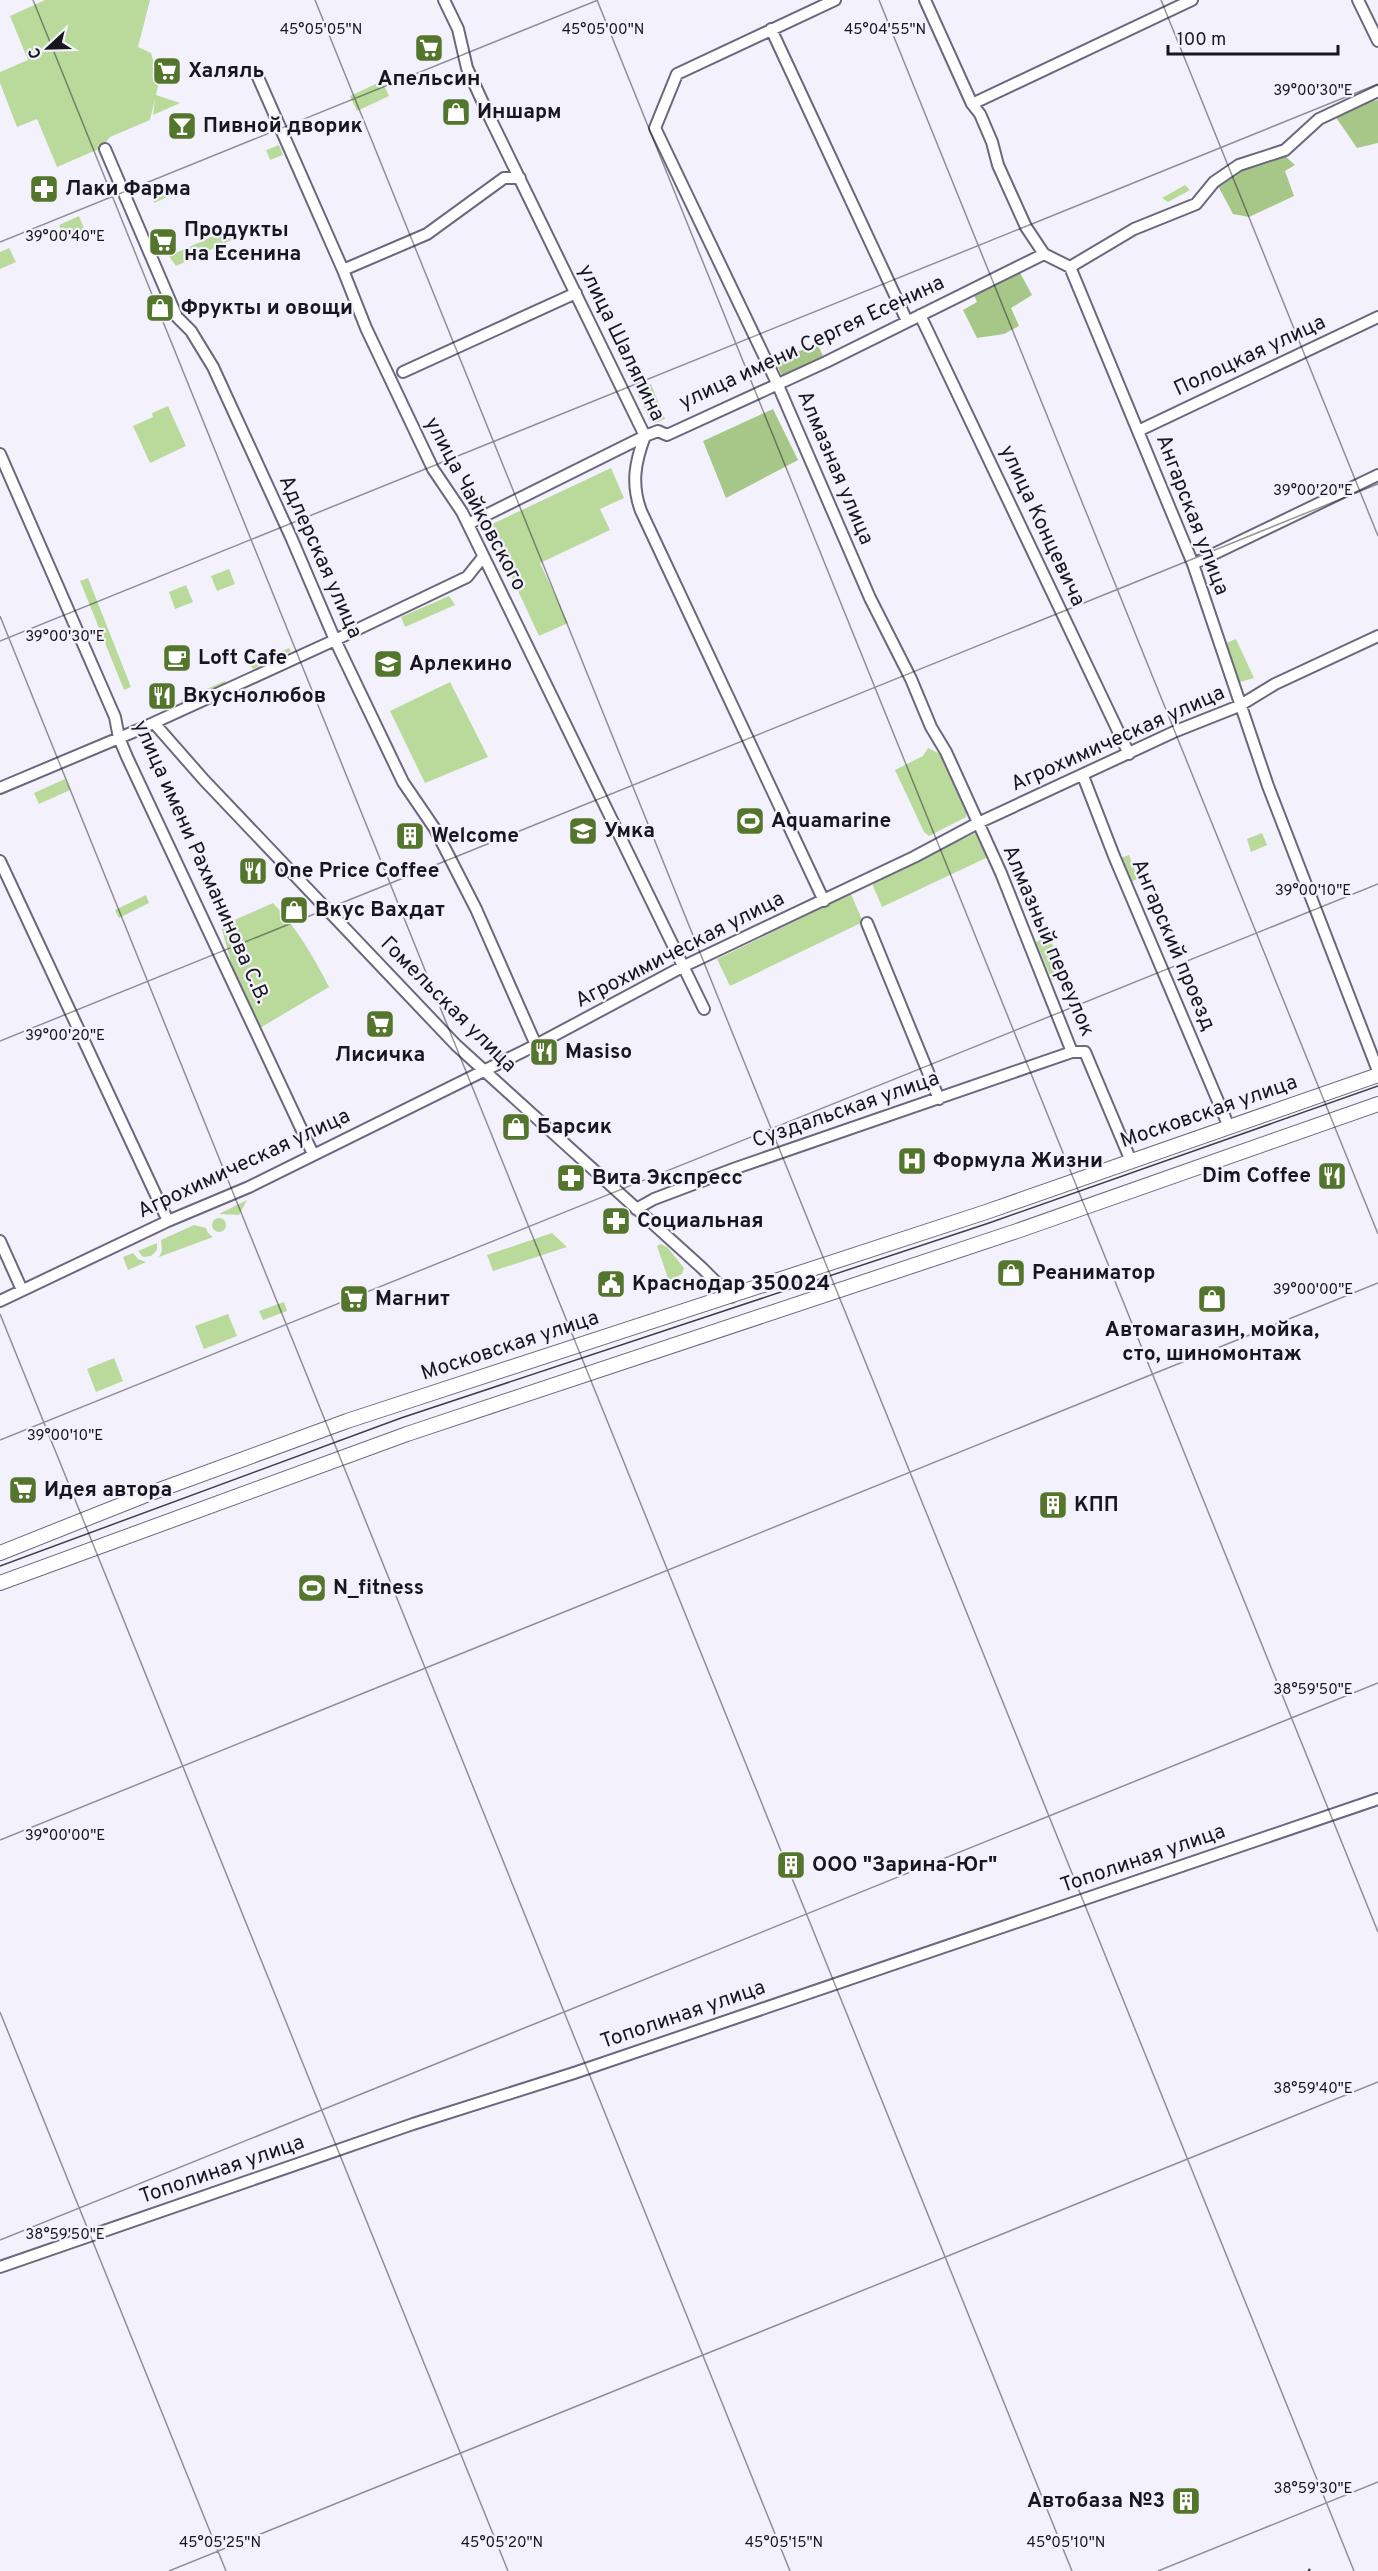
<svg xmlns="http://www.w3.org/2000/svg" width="1378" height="2571" font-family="Overpass,sans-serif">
<rect width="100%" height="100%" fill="#f3f2fc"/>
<path fill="#bada9b" d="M45 0H150L138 47 151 53 159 80 156 95 180 103 153 115 155 99 150 120 110 137 101 148 57 167 37 119 17 127 0 83V72L28 60 10 16Z
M382 81 389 96 357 111 350 96Z
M279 145 283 155 270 160 266 150Z
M160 182 167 197 154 203 148 187Z
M1185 185 1190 190 1168 202 1162 198Z
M79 216 85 231 65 240 59 225Z
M233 227 238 237 176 266 169 256Z
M9 248 16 262 0 269V252Z
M651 384 665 419 655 423 651 421 636 391Z
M168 406 186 446 150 463 133 426 153 417 152 413Z
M611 468 624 498 600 509 610 530 540 563 568 623 539 636 488 526Z
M229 569 235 584 217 591 211 576Z
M88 578 131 687 124 690 80 581Z
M186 585 193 602 175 609 169 592Z
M449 596 455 605 405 627 401 617Z
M1236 639 1254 678 1237 683 1222 645Z
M289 648 291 651 253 669 251 666Z
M225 681 227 684 182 703 181 700Z
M450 682 488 757 425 783 390 711Z
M928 748 948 758 967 804 966 817 929 836 924 832 895 770 923 756Z
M65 779 70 790 39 804 34 793Z
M978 832 988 857 882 907 871 881 872 882Z
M1262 833 1267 845 1251 852 1247 839Z
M1129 855 1138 879 1130 882 1120 858Z
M851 894 863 922 730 986 717 959Z
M146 895 149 903 119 918 115 910Z
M273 903C297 928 313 956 329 987L260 1028 234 973 221 926Z
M1049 936 1065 974 1052 980 1036 942Z
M247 1200 239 1215 219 1214Z
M212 1225a7 7 0 1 1 14 0a7 7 0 1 1-14 0Z
M194 1225 206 1228 208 1233 213 1237 159 1257 162 1251 161 1240Z
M552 1233 567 1247 493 1271 487 1255Z
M157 1243V1250L151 1256 143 1257 138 1251Z
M661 1244 668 1248 684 1268 682 1274 669 1281 657 1246Z
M133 1253 138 1259 146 1262 128 1270 123 1257Z
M284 1302 287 1311 263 1320 259 1311Z
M228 1314 237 1336 204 1349 195 1326Z
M114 1358 123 1381 96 1392 87 1369Z"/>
<path fill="#a7c788" d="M1378 100V143L1357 148 1335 116 1358 105Z
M1284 155 1295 165 1285 171 1294 196 1249 217 1233 214 1217 184 1243 166Z
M1018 269 1032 295 1011 308 1019 326 1004 334 977 338 963 310 977 302 972 291Z
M817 343 823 356 814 363 783 377 775 362Z
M773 409 798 460 726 498 703 441Z"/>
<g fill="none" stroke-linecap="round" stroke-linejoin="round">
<g stroke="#6b687e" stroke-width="14">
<path id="minor" d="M444 0 458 29 467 68 490 118 645 436C635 462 631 484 641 511L824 901
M835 0 677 74 655 128 777 383 870 598 911 679 931 727 946 752 1001 873 1072 1052
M925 0 972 104 980 114 992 142 998 165 1026 227 1044 254 1070 267 1193 564 1268 786 1378 1071
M1358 0 1378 41
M771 29 907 321
M257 75 343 270 366 328 433 469 462 512 704 1009
M972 104 1192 0
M105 149 177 317 191 331 213 367 291 537 335 640 403 782 435 829 476 909 536 1045
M1070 267 1134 229 1196 204 1214 182 1239 165 1285 150 1319 119 1378 91
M343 270 427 234 504 178H520
M920 315 1129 754
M403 372 576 293
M1138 431 1378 317
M0 454 115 717 119 738 127 757 313 1154
M468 524 645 436 658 431 667 435 826 362 1044 254
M1193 564 1378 475
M154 723 204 780 456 1045 702 1268 731 1297
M1083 776 1114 856 1229 1127
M0 788 138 730 335 640 467 577 483 557
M0 861 168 1221
M867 923 939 1099
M636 1209 654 1199 736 1168 1072 1052H1085L1131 1161
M0 1241 22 1290
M0 1301 168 1221 249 1187 536 1045 682 967 914 857 978 823 1176 731 1239 706 1275 684 1378 636
M0 2267 413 2124 574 2073 1378 1799"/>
</g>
<g stroke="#6b687e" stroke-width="16">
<path id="tertiary" d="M0 1553 151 1493 347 1421 986 1212 1378 1075
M0 1583 407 1434 1017 1231 1378 1104"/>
</g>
<use href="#minor" stroke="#fff" stroke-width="10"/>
<use href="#tertiary" stroke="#fff" stroke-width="14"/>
<path stroke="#3f3e46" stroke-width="1.5" d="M0 1566 401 1418 989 1223 1378 1086"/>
<path stroke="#3f3e46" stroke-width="4" stroke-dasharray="8 8" stroke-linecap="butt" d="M1308 2570 1310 2571"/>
</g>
<path fill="none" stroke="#18171f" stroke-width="1.5" stroke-opacity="0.45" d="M33 0 1072 2571M315 0 1354 2571M597 0 1378 1932M879 0 1378 1234M1161 0 1378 536M0 242 598 0M0 616 790 2571M0 641 1378 84M0 1041 1378 484M0 1314 508 2571M0 1440 1378 884M0 1840 1378 1283M0 2012 226 2571M0 2240 1378 1683M169 2571 1378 2082M1158 2571 1378 2482"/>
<defs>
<g id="supermarket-square" transform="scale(1.5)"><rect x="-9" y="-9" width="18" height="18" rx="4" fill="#54752c" stroke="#f3f2fc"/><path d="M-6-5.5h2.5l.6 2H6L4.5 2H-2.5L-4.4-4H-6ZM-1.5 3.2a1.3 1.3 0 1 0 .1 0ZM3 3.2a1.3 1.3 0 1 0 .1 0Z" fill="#fff"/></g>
<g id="shop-square" transform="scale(1.5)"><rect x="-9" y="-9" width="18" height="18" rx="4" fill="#54752c" stroke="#f3f2fc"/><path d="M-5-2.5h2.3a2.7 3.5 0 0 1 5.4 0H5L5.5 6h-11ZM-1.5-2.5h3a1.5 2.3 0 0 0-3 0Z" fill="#fff"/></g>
<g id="bar-square" transform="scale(1.5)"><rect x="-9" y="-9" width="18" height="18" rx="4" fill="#54752c" stroke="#f3f2fc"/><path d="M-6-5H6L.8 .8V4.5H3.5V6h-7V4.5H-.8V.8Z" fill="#fff"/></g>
<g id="pharmacy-square" transform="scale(1.5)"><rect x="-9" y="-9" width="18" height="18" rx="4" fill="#54752c" stroke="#f3f2fc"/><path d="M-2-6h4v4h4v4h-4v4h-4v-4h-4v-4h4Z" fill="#fff"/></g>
<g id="cafe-square" transform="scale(1.5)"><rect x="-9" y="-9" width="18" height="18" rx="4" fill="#54752c" stroke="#f3f2fc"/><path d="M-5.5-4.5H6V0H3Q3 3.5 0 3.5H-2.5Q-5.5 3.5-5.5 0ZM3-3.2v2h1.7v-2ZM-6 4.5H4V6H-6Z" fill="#fff"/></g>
<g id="school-square" transform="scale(1.5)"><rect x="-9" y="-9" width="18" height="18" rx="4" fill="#54752c" stroke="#f3f2fc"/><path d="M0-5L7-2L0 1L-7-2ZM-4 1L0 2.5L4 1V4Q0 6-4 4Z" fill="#fff"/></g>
<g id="restaurant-square" transform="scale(1.5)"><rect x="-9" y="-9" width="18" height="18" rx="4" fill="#54752c" stroke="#f3f2fc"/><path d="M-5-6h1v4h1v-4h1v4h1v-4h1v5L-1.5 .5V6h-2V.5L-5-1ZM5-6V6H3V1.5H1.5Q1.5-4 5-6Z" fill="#fff"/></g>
<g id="stadium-square" transform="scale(1.5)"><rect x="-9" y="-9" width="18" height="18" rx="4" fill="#54752c" stroke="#f3f2fc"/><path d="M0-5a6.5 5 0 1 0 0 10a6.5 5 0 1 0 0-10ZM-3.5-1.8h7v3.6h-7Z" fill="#fff"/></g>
<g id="building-square" transform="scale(1.5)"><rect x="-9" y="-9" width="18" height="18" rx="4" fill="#54752c" stroke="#f3f2fc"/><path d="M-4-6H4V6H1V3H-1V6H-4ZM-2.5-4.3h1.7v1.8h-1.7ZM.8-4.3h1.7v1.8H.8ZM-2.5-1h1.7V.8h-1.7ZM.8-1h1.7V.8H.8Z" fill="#fff"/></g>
<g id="hospital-square" transform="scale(1.5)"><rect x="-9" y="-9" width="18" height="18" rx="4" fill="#54752c" stroke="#f3f2fc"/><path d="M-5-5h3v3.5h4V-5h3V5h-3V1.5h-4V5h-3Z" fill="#fff"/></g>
<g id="civic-square" transform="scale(1.5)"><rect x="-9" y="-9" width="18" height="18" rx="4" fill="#54752c" stroke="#f3f2fc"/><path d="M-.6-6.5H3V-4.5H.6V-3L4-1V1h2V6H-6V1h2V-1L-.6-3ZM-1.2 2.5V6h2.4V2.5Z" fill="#fff"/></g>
</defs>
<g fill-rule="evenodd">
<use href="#supermarket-square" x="429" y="48"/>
<use href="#supermarket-square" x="167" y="71"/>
<use href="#shop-square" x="456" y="112"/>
<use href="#bar-square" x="182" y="126"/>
<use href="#pharmacy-square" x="44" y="189"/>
<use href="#supermarket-square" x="163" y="242"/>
<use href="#shop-square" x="160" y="308"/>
<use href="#cafe-square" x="177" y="658"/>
<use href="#school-square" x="388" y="664"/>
<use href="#restaurant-square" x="162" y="696"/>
<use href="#stadium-square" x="750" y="821"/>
<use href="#school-square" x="583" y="831"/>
<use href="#building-square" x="410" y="836"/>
<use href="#restaurant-square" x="253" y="871"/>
<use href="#shop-square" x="294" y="910"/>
<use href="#supermarket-square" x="380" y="1024"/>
<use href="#restaurant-square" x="544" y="1052"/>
<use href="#shop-square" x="516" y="1127"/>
<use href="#hospital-square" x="912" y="1161"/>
<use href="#restaurant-square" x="1332" y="1176"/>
<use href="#pharmacy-square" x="571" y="1178"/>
<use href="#pharmacy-square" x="616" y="1221"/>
<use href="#shop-square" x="1011" y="1273"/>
<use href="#civic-square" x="611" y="1284"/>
<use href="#supermarket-square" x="354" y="1299"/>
<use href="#shop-square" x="1212" y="1299"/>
<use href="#supermarket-square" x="23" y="1490"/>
<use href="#building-square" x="1053" y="1505"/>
<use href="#stadium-square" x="312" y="1588"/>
<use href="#building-square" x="791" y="1865"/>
<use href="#building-square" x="1186" y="2501"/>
</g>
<g text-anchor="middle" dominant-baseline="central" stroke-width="4.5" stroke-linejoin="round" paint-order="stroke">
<g font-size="21" font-weight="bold" fill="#18171f" stroke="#f3f2fc" text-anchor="start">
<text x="188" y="71">Халяль</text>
<text x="429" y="79" text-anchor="middle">Апельсин</text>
<text x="477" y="112">Иншарм</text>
<text x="203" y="126">Пивной дворик</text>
<text x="65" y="189">Лаки Фарма</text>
<text x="184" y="230">Продукты<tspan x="184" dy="24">на Есенина</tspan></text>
<text x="181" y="308">Фрукты и овощи</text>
<text x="198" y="658">Loft Cafe</text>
<text x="409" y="664">Арлекино</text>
<text x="183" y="696">Вкуснолюбов</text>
<text x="771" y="821">Aquamarine</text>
<text x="604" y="831">Умка</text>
<text x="431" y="836">Welcome</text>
<text x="274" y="871">One Price Coffee</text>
<text x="315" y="910">Вкус Вахдат</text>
<text x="565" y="1052">Masiso</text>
<text x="380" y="1055" text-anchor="middle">Лисичка</text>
<text x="537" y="1127">Барсик</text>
<text x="933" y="1161">Формула Жизни</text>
<text x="1311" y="1176" text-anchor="end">Dim Coffee</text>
<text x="592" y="1178">Вита Экспресс</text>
<text x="637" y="1221">Социальная</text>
<text x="1032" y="1273">Реаниматор</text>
<text x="632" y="1284">Краснодар 350024</text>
<text x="375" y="1299">Магнит</text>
<text x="1212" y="1330" text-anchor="middle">Автомагазин, мойка,<tspan x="1212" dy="24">сто, шиномонтаж</tspan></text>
<text x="44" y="1490">Идея автора</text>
<text x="1074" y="1505">КПП</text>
<text x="333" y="1588">N_fitness</text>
<text x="812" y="1865">ООО "Зарина-Юг"</text>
<text x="1165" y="2501" text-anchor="end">Автобаза №3</text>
</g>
<g font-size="21" fill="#18171f" stroke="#f3f2fc">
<text transform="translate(621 343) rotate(64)">улица Шаляпина</text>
<text transform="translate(812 343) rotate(-25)">улица имени Сергея Есенина</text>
<text transform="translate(1250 356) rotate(-25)">Полоцкая улица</text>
<text transform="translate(835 468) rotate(67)">Алмазная улица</text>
<text transform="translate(475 504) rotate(62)">улица Чайковского</text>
<text transform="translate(1192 515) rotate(69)">Ангарская улица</text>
<text transform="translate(1042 526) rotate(65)">улица Концевича</text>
<text transform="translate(320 557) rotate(66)">Адлерская улица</text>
<text transform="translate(1118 739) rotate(-24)">Агрохимическая улица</text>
<text transform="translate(201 862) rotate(66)">улица имени Рахманинова С.В.</text>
<text transform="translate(1048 941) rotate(67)">Алмазный переулок</text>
<text transform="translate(1173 945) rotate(67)">Ангарский проезд</text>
<text transform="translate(680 950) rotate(-27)">Агрохимическая улица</text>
<text transform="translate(448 1005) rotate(45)">Гомельская улица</text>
<text transform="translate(846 1110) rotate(-19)">Суздальская улица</text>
<text transform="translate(1209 1112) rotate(-19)">Московская улица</text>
<text transform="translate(244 1164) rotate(-25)">Агрохимическая улица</text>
<text transform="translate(510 1346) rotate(-18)">Московская улица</text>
<text transform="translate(1143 1859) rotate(-19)">Тополиная улица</text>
<text transform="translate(683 2015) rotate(-19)">Тополиная улица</text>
<text transform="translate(222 2170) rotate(-19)">Тополиная улица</text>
</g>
</g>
<g font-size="15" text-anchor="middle" fill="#18171f" stroke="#f3f2fc" stroke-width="4.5" stroke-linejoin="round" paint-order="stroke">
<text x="321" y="34">45°05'05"N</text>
<text x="603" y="34">45°05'00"N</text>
<text x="885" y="34">45°04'55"N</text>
<text x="1313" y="95">39°00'30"E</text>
<text x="65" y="241">39°00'40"E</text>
<text x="1313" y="495">39°00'20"E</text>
<text x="65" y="641">39°00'30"E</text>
<text x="1313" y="895">39°00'10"E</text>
<text x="65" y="1040">39°00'20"E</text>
<text x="1313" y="1294">39°00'00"E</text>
<text x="65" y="1440">39°00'10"E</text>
<text x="1313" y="1694">38°59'50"E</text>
<text x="65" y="1840">39°00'00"E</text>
<text x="1313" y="2093">38°59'40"E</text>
<text x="65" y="2239">38°59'50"E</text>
<text x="1313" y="2493">38°59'30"E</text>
<text x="220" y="2547">45°05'25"N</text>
<text x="502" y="2547">45°05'20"N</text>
<text x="784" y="2547">45°05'15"N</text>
<text x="1066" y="2547">45°05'10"N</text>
</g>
<g transform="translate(48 48) rotate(248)" stroke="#f3f2fc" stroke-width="4.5" paint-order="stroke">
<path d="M0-4.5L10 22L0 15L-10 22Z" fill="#18171f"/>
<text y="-9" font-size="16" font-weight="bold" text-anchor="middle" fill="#18171f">С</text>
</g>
<path d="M1168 45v9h170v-9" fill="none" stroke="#18171f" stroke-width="3"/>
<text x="1177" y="45" font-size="18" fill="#18171f" stroke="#f3f2fc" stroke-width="4.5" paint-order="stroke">100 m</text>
</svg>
